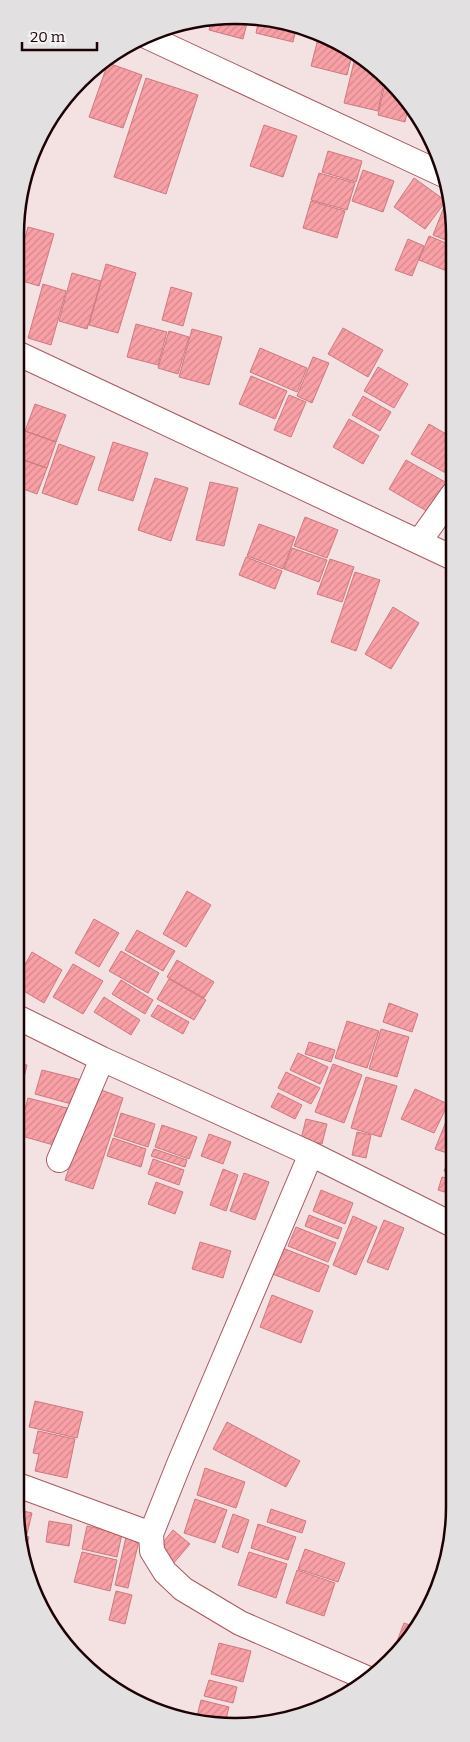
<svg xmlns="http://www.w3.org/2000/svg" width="470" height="1742" font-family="Bitter,serif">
<defs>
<pattern id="building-hatch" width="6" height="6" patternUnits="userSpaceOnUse" patternTransform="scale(1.25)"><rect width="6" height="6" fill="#f8a0a6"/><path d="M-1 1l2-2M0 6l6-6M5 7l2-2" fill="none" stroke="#d4888d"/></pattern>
</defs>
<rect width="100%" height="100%" fill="#f4e1e1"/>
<path fill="url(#building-hatch)" stroke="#cd7980" d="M212 19H248L243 39 209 30Z
M259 19H278L297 26 293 42 256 33Z
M319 35 345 44 353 51 347 75 311 66Z
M354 62 371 66 385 77 378 111 344 103Z
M108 63 142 75 123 128 89 117Z
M146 78 198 95 166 194 114 177Z
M384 88 402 92 409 103 405 122 378 115Z
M264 125 297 136 283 177 250 166Z
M328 151 362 161 356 182 322 172Z
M363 170 394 181 383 212 352 201Z
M319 173 355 183 347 210 311 200Z
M414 178 446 201 425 229 394 207Z
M311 201 345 211 337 238 303 228Z
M444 207 453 211V243L433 235Z
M28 227 54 234 39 286 19 280V259Z
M429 236 453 246V270L452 273 419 260Z
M408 239 424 246 412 276 395 270Z
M106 264 136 273 118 333 89 325Z
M72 273 101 281 87 329 59 321Z
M43 284 66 291 51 345 28 338Z
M171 287 192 293 183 326 162 320Z
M136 324 167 332 158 365 127 357Z
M343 328 383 350 368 377 328 354Z
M192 329 222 337 209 385 179 377Z
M169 331 189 337 178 374 158 368Z
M260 348 307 368 297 392 250 372Z
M313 357 329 363 312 403 297 396Z
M378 367 408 384 394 408 364 391Z
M251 376 287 391 275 419 239 404Z
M289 395 306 402 291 437 274 430Z
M363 396 391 412 380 431 352 415Z
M35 404 66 415 56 442 25 431Z
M453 415V433L445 428Z
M349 419 379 436 363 464 333 447Z
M429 424 453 438V477L411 454Z
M25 431 56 442 47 468 18 458V450Z
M113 442 148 453 133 501 98 490Z
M59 444 95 457 77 505 42 493Z
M18 458 47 468 37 494 18 487Z
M406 460 447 483 430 513 389 489Z
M155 478 188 488 171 541 138 530Z
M210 482 238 488 224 546 196 540Z
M305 517 338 530 327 558 294 546Z
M259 524 295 537 283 569 247 556Z
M292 548 327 560 319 582 284 569Z
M246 557 282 571 275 589 239 575Z
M330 559 354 567 342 602 317 594Z
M355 572 380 580 356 651 331 642Z
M393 607 419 623 391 669 365 654Z
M187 891 211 905 186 947 163 934Z
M94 919 119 933 99 967 75 953Z
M137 930 175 951 163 971 125 950Z
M121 951 159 973 148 993 109 971Z
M32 952 62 970 44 1003 17 987V979Z
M177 960 214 982 204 998 167 977Z
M73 964 103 981 83 1014 53 997Z
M169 979 206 1000 194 1020 157 999Z
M121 980 153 1000 145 1014 112 994Z
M104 997 140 1020 131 1035 94 1012Z
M389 1003 418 1014 412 1032 383 1022Z
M158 1005 189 1022 183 1034 151 1016Z
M347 1021 379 1031 367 1068 335 1058Z
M381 1029 409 1037 397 1077 369 1069Z
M309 1042 335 1050 331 1062 305 1054Z
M298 1053 328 1067 320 1084 290 1070Z
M16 1063 27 1065 17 1107 16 1106Z
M333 1064 362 1075 344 1123 315 1112Z
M42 1070 82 1080 75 1105 35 1094Z
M286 1072 320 1088 311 1104 278 1088Z
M366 1077 397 1086 381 1137 351 1128Z
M96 1088 123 1098 93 1189 65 1180Z
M415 1089 448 1104 434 1133 401 1119Z
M278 1093 302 1105 295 1119 271 1107Z
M28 1098 67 1108 57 1146 18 1135Z
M121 1113 155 1124 148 1147 114 1136Z
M449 1114 452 1115V1143L447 1153 435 1149Z
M306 1119 327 1124 322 1144 301 1139Z
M162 1125 197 1137 189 1159 155 1147Z
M357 1132 371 1135 366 1158 352 1155Z
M209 1134 231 1142 223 1164 201 1156Z
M113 1138 146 1149 141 1167 107 1156Z
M154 1149 187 1160 185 1167 151 1156Z
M452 1150 451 1174 444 1171Z
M153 1159 184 1170 179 1185 148 1174Z
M223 1169 238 1175 226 1211 210 1205Z
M244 1173 269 1182 255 1220 230 1211Z
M442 1177 451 1179V1194L438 1190Z
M156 1182 183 1192 175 1214 148 1204Z
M321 1190 353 1203 345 1224 313 1211Z
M309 1215 342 1228 338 1239 305 1226Z
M353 1216 377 1227 356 1275 333 1265Z
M384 1220 404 1228 388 1270 367 1262Z
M296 1227 336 1243 328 1262 288 1246Z
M200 1242 231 1251 223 1278 192 1269Z
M280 1247 329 1266 319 1292 270 1273Z
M272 1295 313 1311 301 1343 260 1327Z
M35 1401 83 1412 77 1438 29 1427Z
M227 1422 300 1461 286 1487 213 1449Z
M38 1431 75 1439 67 1478 35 1471 39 1454 33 1453Z
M205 1468 245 1482 236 1508 197 1495Z
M195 1499 227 1510 215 1543 184 1533Z
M15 1509 32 1513 27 1534 20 1532Z
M271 1509 306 1521 302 1533 267 1522Z
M233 1514 249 1520 238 1553 222 1547Z
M49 1521 72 1525 69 1546 46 1542Z
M258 1524 296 1537 288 1560 251 1548Z
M87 1526 122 1534 117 1557 82 1549Z
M173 1530 190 1544 172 1565 156 1551Z
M21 1535 29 1537 25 1555Z
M126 1537 139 1540 128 1588 115 1585Z
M305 1549 345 1563 338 1582 298 1569Z
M82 1552 117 1560 110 1591 74 1582Z
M249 1552 287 1564 276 1598 238 1585Z
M297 1570 335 1583 324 1616 286 1603Z
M116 1591 132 1595 125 1624 109 1620Z
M404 1623 416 1627 391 1657Z
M219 1643 251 1651 243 1682 211 1674Z
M209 1680 237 1687 233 1703 204 1696Z
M201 1700 229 1707 225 1723 197 1716Z"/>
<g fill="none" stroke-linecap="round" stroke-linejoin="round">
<g stroke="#a7585f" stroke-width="26">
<path id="minor" d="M148 37 444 175
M19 354 453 558
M419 542 453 494
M17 1017 102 1059 311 1154 451 1224
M311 1154 179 1464 151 1534 152 1551 165 1572 183 1589 240 1623 371 1680
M59 1160 102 1059
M15 1484 151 1534"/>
</g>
<use href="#minor" stroke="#fff" stroke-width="24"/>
</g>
<path d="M0 0H470V1742H0ZM235 24H235A211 211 0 0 1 446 235V1507A211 211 0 0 1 235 1718H235A211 211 0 0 1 24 1507V235A211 211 0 0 1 235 24Z" fill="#e2e0e0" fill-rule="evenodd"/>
<path fill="none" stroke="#1d0205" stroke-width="2.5" d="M235 24H235A211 211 0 0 1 446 235V1507A211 211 0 0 1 235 1718H235A211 211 0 0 1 24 1507V235A211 211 0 0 1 235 24Z"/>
<path d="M22 42v8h75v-8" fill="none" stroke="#1d0205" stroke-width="2.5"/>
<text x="30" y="42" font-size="15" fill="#1d0205" stroke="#f3f3f3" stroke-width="4" paint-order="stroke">20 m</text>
</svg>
